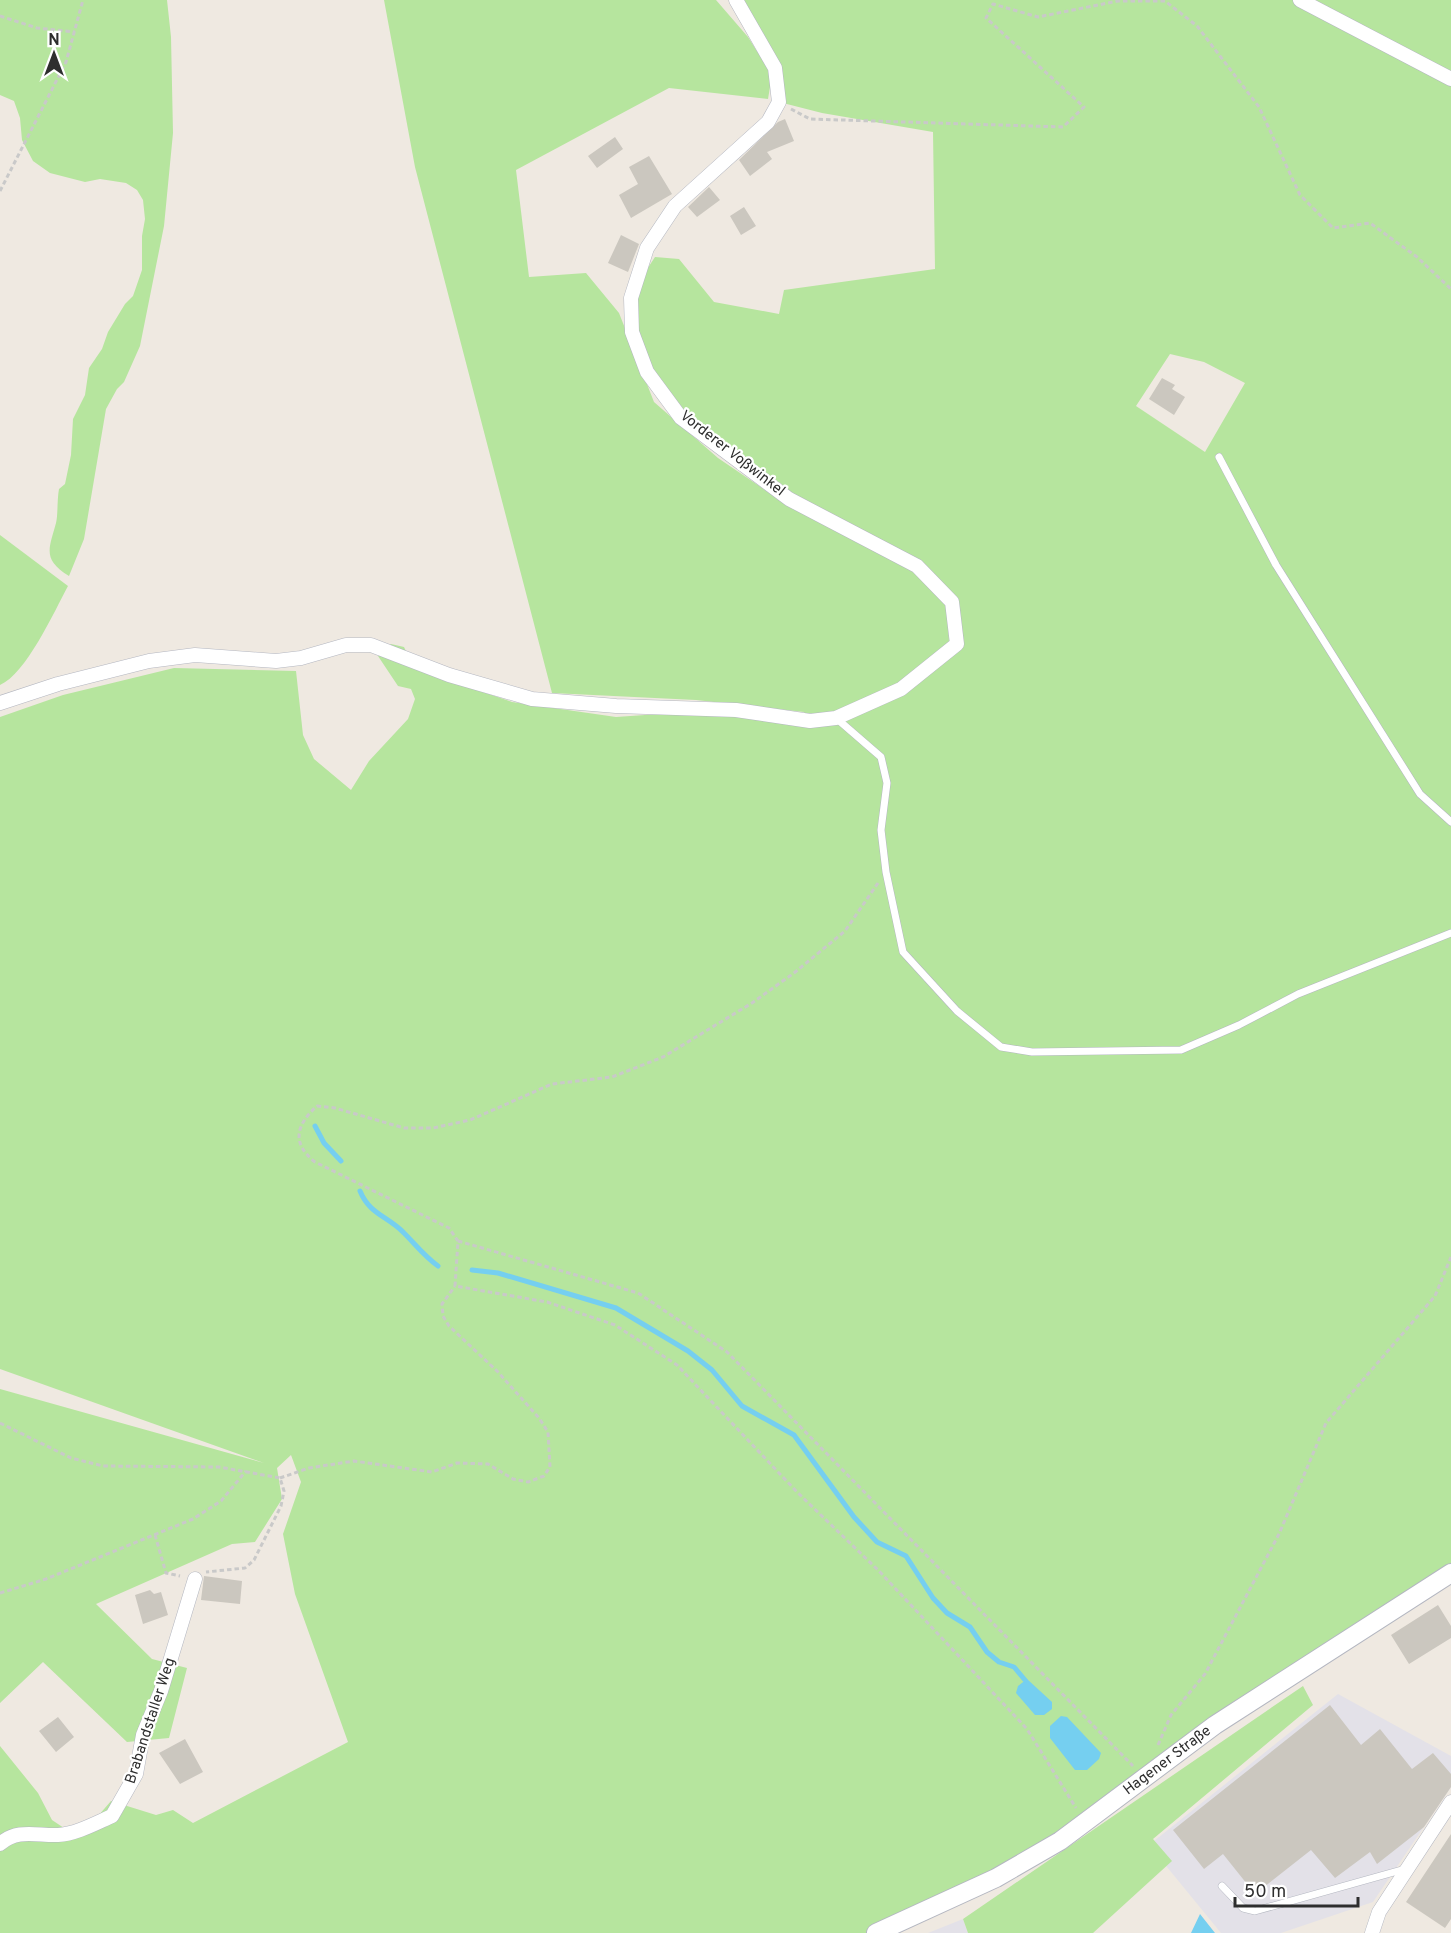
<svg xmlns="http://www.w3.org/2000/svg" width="1451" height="1933" font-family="Overpass,sans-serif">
<rect width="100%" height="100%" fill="#efe9e1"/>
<path fill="#e3e1e8" d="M1338 1694 1451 1756V1787L1373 1902 1281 1933H1221L1149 1845Z
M963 1919 968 1933H928Z"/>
<path fill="#b6e59e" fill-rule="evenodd" d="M0 0H167L171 37 173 133 164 226 140 346 124 382 117 389 106 409 84 539 69 576C42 559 49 549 56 523 58 516 57 499 59 489L65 484 71 455 73 419 85 395 89 368 102 349 108 332 125 304 133 296 142 270V236L145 219 143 200 137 190 126 183 100 179 85 182 50 173 33 161 22 140 20 118 14 101 0 95Z
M384 0H716L748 37 772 75 768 99 669 88 516 170 529 277 586 273 619 313 654 402 718 458 790 507 913 571 948 606 949 643 956 646 953 602 918 565 791 496 684 414 650 370 635 332 636 286 655 257 679 259 714 302 779 314 784 290 935 269 933 132 822 113 779 102 775 64 738 0H1451V1577L1084 1824 876 1933H0V1746L38 1793 52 1820 79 1838 111 1801 156 1815 173 1810 193 1823 348 1742 295 1594 283 1534 301 1482 291 1455 277 1468 282 1499 255 1542 232 1544 96 1604 152 1659 187 1668 169 1738 127 1742 43 1662 0 1703V1389L264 1463 0 1369V717L63 695 174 668 296 671 303 735 314 759 351 790 369 761 408 719 415 699 411 689 398 686 378 656 391 644 404 647 414 668 512 702 616 717 674 713 806 717 804 712 696 700 552 693 415 167ZM1170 354 1204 362 1245 383 1205 452 1136 406Z
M0 535 68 586C54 612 26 674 0 685Z
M1303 1686 1313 1705 1153 1839 1172 1861 1093 1933H968L963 1919Z"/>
<path fill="#75cff0" d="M1027 1679 1052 1702V1709L1044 1715H1035L1016 1693 1018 1686Z
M1061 1716 1067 1717 1101 1753 1099 1759 1087 1770H1075L1050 1738V1726Z
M1200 1914 1215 1933H1191Z"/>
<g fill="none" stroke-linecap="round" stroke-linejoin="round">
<path stroke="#75cff0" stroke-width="5" d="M315 1126 324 1143 341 1161
M360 1191C370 1215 388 1216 404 1233 416 1245 424 1256 438 1266
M472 1270 498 1273 616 1308 688 1351 712 1370 742 1406 794 1435 854 1517 877 1542 906 1556 933 1598 947 1613 970 1627 987 1652 999 1662 1014 1667 1025 1680"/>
</g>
<path fill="#cbc7bf" d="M785 119 794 141 767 152 772 159 750 176 739 160 778 122Z
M615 137 623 149 597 168 588 156Z
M649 156 672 194 631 218 619 195 638 184 629 167Z
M709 187 720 200 697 217 688 207Z
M744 207 756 226 741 235 730 216Z
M621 235 639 244 628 272 608 263Z
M1162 378 1175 385 1172 389 1185 397 1174 415 1149 399Z
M204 1576 242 1581 240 1604 201 1600Z
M150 1590 154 1594 161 1592 168 1615 143 1624 135 1595Z
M1438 1605 1451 1626V1638L1409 1664 1391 1635Z
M1330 1705 1361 1745 1380 1729 1412 1769 1433 1753 1451 1774V1787L1424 1827 1377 1864 1370 1852 1335 1878 1311 1850 1255 1894 1223 1854 1204 1869 1173 1830Z
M58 1717 74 1737 56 1752 39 1731Z
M185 1739 203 1772 180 1784 159 1753Z
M1451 1834V1919L1445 1928 1406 1902Z"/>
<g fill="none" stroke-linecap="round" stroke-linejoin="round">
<g stroke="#b4b7c1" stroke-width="8">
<path id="lane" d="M1219 457 1276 565 1420 794 1451 822
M836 718 881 757 887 783 881 830 886 872 903 952 957 1011 1001 1047 1032 1052 1181 1050 1239 1025 1298 994 1451 933
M1222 1886 1243 1908 1255 1911 1405 1869"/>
</g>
<g stroke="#b4b7c1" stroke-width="15">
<path id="street" d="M1300 0 1451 79
M0 703 58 684 149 661 195 655 276 661 301 658 346 645H371L449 675 532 699 616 706 736 710 810 721 836 718 901 689 957 644 952 602 917 566 789 499 681 418 647 372 632 332 631 298 647 248 675 206 768 122 779 102 775 68 736 0
M0 1844C17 1828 38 1836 58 1835 76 1834 96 1823 112 1816L136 1774 143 1735 161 1691 195 1579
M1372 1933 1379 1912 1451 1802"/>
</g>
<g stroke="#b4b7c1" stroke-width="20">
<g id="secondary">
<path id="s1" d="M876 1933 996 1878 1060 1841 1215 1725 1451 1573"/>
</g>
</g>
<path stroke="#c9c9c9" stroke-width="3" stroke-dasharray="4.5 3" stroke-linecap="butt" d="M0 16 37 28 75 32
M791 109 810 119 1063 127 1084 107 986 18 993 4 1038 17 1118 1H1165L1197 26 1259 107 1300 195 1333 228 1370 223 1417 257 1451 289
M0 191 66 62 83 0
M878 883 845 931 794 973 752 1003 663 1057 612 1077 552 1084 470 1120 433 1128H404L335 1108 317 1106C296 1125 291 1143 315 1162L449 1228 458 1241 455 1286 547 1302 615 1325 677 1365 797 1492 879 1571 1027 1729 1076 1808
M458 1241 638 1293 727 1352 1133 1766
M0 1423 71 1458 103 1466 219 1467 280 1478 284 1491 281 1506 254 1560 245 1568 206 1572
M280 1478 309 1468 354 1461 432 1472 457 1463 488 1464 513 1479 528 1482 544 1476 550 1467 548 1432 539 1418 497 1371 449 1326 443 1316 442 1304 455 1286
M155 1535 166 1573 180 1576
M0 1593 46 1579 193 1519 221 1501 246 1471
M1158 1745 1171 1715 1205 1674 1279 1534 1326 1423 1435 1296 1451 1257"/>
<use href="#lane" stroke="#fff" stroke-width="7"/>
<use href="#street" stroke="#fff" stroke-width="14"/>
<use href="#secondary" stroke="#fff" stroke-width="18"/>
</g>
<g text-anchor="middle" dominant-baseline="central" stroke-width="4.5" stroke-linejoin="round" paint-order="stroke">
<g font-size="15" fill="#2e2e2e" stroke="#fff">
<text transform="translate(732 454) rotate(38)">Vorderer Voßwinkel</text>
<text transform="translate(151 1721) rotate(-72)">Brabandstaller Weg</text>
<text stroke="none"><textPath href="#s1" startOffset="340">Hagener Straße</textPath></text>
</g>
</g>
<g transform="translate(54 54)" stroke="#ffffff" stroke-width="4.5" paint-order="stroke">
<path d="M0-4.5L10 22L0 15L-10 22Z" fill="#2e2e2e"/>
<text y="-9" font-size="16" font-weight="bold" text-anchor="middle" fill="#2e2e2e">N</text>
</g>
<path d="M1235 1897v9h123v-9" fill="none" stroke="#2e2e2e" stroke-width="3"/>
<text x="1244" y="1897" font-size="18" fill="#2e2e2e" stroke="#ffffff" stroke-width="4.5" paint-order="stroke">50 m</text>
</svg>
